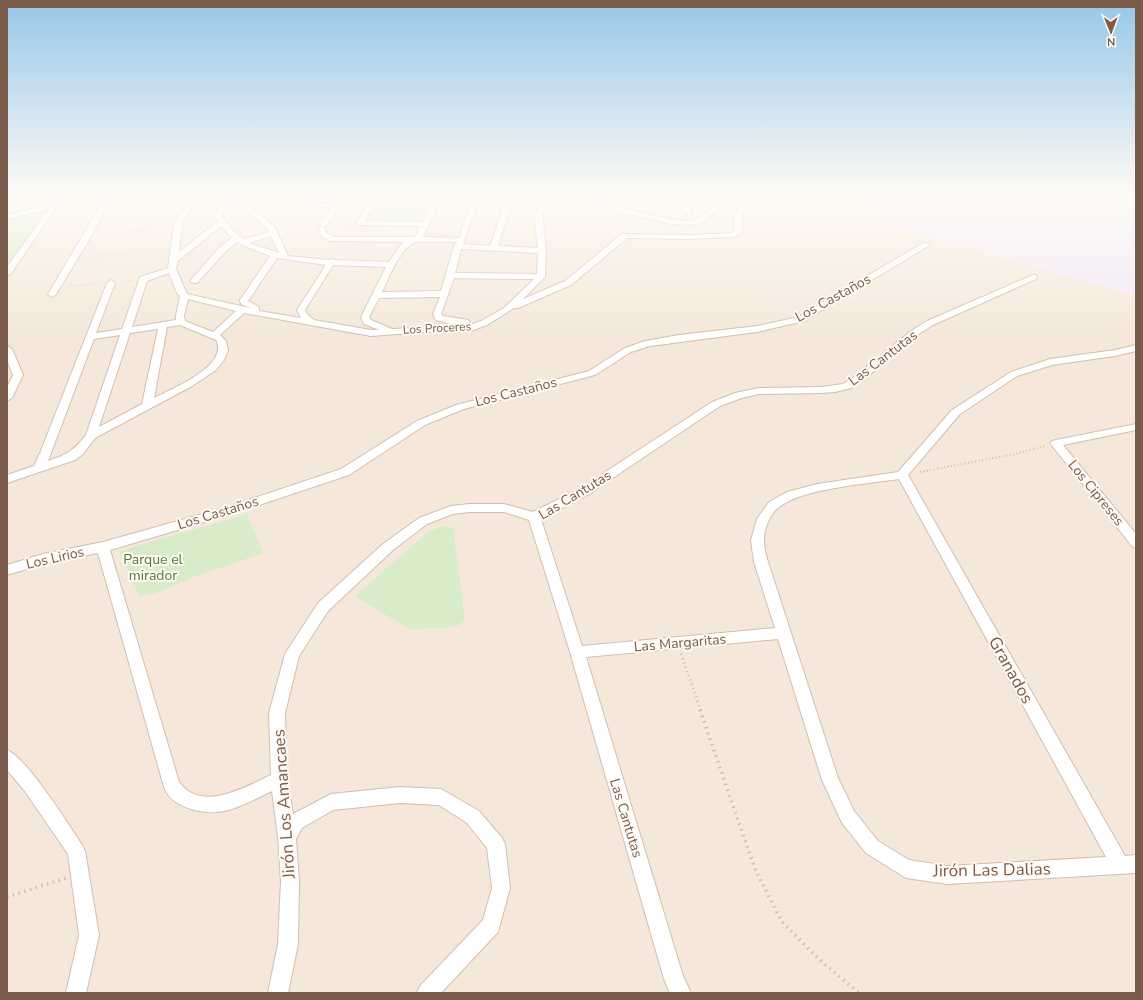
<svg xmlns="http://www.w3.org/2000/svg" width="1143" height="1000" font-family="'Nunito Sans',sans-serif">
<rect width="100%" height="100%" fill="#fdf6ec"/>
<path fill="#f5e8da" d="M7 195H866L886 223 1136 296V993H7Z"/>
<path fill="#f3e8fa" d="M866 195H1136V296L886 223Z"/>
<path fill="#d8ecc9" d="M806 197 807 211 777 201Z
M377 199 428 200 416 223 363 222Z
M49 209 7 268V219Z
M247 514 263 553 191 578 159 592 140 597 119 551Z
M443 526 453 529 465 620 459 625 446 628 409 629 355 596 428 532Z"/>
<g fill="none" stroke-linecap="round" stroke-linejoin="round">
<g stroke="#d1beb0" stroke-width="2">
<path id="street" d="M62 195H113L92 235 56 294 52 297 48 294 105 198 68 197 57 206 10 275H7V267L49 209 7 219V215L53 204Z
M192 195H198L182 224 179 252 218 221 214 216 229 195H235L233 198 243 202 274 226 288 256 329 260 332 259 336 260 389 262 403 242 330 241 321 236 318 228 322 226 319 224 332 207 299 206 297 205 305 195H311L306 203H335L341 195H348L326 226H323L327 233 334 237H412L416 236 420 226 360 225 356 223 374 195H442L423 237 459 238 474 195H480L463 244 490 246 508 195H514L498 246 538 248 534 213 550 195C583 195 615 206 646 214 660 217 674 221 689 221 707 220 717 195 735 195L702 223 690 225 670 224 557 196 542 213 546 251 545 277 523 299 565 281 622 234 689 235 732 233 734 230C735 224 733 217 736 212 747 189 800 195 821 195L818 197C800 198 754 194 743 212 740 217 743 226 741 233L734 237 689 239 627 238 571 285 518 308H514L487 325 471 331 425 332 371 336 244 313 220 335 226 341 228 350 224 360 216 370 192 386 95 438 83 454 75 460 7 483V475L34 466 40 453 107 283 111 280 115 283 96 333 122 329 140 277 168 268 174 224ZM379 197 434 199 423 222 365 221ZM231 202 239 204 268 229 269 232 244 239 234 232 222 216ZM221 226 232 238 220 247 190 281 194 283H197L226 251 237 242 244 246 270 256 240 300 241 304 250 308 187 294 176 269 178 261ZM271 236 279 253 249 243ZM415 242H457L454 246 441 291 382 292C390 276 398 251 415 242ZM461 249 538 253 537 274 455 273ZM277 258 326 265 297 310 301 318 259 311V307L248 301ZM333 265 386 267 361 317 364 324 379 330H371L314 320 307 314 305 310ZM169 273 177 293 180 296 176 316V320L132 327 147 281ZM454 278 534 279 504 308 481 321 469 325 392 329 371 320 369 317 379 298 440 297 433 314 436 320 450 324H468L470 322 468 320 443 316 441 314ZM188 299 236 311 213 332 185 321 184 316ZM180 325 216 340C230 366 171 389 154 398L167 327ZM158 329 142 404 99 427 130 333ZM120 335 86 435C72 452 68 454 48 461L94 339Z
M594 195 626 197 653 195 650 197 626 201 597 197Z
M676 195H682L692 212 691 214H685Z
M923 243H929L930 245 804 321 757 332 650 346 631 352 595 375 464 409 425 425 349 475 232 514 110 550 179 782C182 785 185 789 188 791 212 807 249 785 271 775L269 713 285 654 318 603 383 544 419 518 451 506 470 504H504L533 512 581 488 712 402 735 393 759 388 821 387 843 384 854 377 911 331 927 321 1033 275H1036L1037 277 1036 279 933 325 917 335 862 381 851 388 835 392 821 393 759 394 742 398 720 406 589 494 541 519 582 646 775 628 754 562 751 540 757 519 769 502 787 492 817 484 898 472 952 410 1011 372 1050 359 1115 350 1136 345V351L1115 356 1052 365 1017 376 960 414 908 475 1125 856 1136 855V873L948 884 906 878 866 853 842 823 822 780 778 639 586 657 683 976 691 993H670L664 979 570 652 529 520 504 512H470L453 514 427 524 393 550 328 611 299 656 285 713 287 779 293 814 331 794 400 787 441 789 479 811 502 838 505 844 510 888 498 932 441 993H417L420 986 483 920 492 888 487 848 467 823 439 805 400 803 333 810 302 828 296 839 299 881 298 944 288 993H268L278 944 281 881 278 837 272 791C242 805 222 820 188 808 177 804 168 798 164 787L98 553 43 564 7 575V565L43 554 103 542 224 508 341 469 417 421 456 405 589 371 625 348 645 341 679 335 757 326 798 317ZM899 479 1106 857 948 866 909 860 878 841 854 811 838 778 768 562C766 555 764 548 764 541 763 531 770 514 778 508 801 488 868 484 899 479Z
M7 346 12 349 23 375 12 398 7 401V387L13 375 7 360Z
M1136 424V430L1063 445 1136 534V548L1132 546 1050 443 1052 441 1056 440Z
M7 750C27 758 68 824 82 845L85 851 99 935 86 993H66L79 935 68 854 24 790 7 770Z"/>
</g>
<path stroke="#d9b8a5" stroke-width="1.5" stroke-dasharray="0.5 2" stroke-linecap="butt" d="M389 205 403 214
M112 211 177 206
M388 214 411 206
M334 224 347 225 343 231
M99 234 168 228
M85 257 164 250
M121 282 132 281
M69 286 100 284"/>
<path stroke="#d9b8a5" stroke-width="2" stroke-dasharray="1 2.5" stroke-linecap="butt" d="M920 472 1015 454 1045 446"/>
<path stroke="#d9b8a5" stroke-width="3" stroke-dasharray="1 3.5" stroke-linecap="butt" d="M681 654 701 711"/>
<path stroke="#d9b8a5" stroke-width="3.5" stroke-dasharray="1.5 4.5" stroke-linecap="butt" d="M700 710 755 869 782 922 823 963 859 993
M7 897 66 878"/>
<use href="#street" fill="#fff" fill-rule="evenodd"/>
</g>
<linearGradient id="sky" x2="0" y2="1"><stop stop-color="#97c7e8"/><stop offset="0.58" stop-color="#fefbf6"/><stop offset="1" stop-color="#fefbf6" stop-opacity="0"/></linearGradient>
<rect width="1143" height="335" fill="url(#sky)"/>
<g text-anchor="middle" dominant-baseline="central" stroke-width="4" stroke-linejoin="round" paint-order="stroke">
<g font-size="12" fill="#7a5c4d" stroke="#fffaf3">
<text transform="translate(437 328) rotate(-3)">Los Proceres</text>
</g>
<g font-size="14" fill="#7a5c4d" stroke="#fffaf3">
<text transform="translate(833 298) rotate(-29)">Los Castaños</text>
<text transform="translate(883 358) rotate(-37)">Las Cantutas</text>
<text transform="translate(516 392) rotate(-14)">Los Castaños</text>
<text transform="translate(1096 493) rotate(51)">Los Cipreses</text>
<text transform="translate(575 495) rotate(-31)">Las Cantutas</text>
<text transform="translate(218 513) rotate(-17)">Los Castaños</text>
<text transform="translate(55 558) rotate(-13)">Los Lirios</text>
<text transform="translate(680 643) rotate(-5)">Las Margaritas</text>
<text transform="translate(626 818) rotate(73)">Las Cantutas</text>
</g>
<g font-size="14" fill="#537a41" stroke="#fffaf3">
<text x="153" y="559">Parque el<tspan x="153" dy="16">mirador</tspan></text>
</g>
<g font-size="17" fill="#7a5c4d" stroke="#fffaf3">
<text transform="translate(1011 670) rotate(61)">Granados</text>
<text transform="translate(284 804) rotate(-94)">Jirón Los Amancaes</text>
<text transform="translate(992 870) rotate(-1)">Jirón Las Dalias</text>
</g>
</g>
<rect width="1143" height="1000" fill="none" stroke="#7a5c4d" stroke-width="16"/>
<g transform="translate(1111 32) rotate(179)" stroke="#fffaf3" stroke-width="3" paint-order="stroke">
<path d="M0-3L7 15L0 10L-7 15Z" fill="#7a5c4d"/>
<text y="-6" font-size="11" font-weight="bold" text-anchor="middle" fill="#7a5c4d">N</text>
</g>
</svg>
